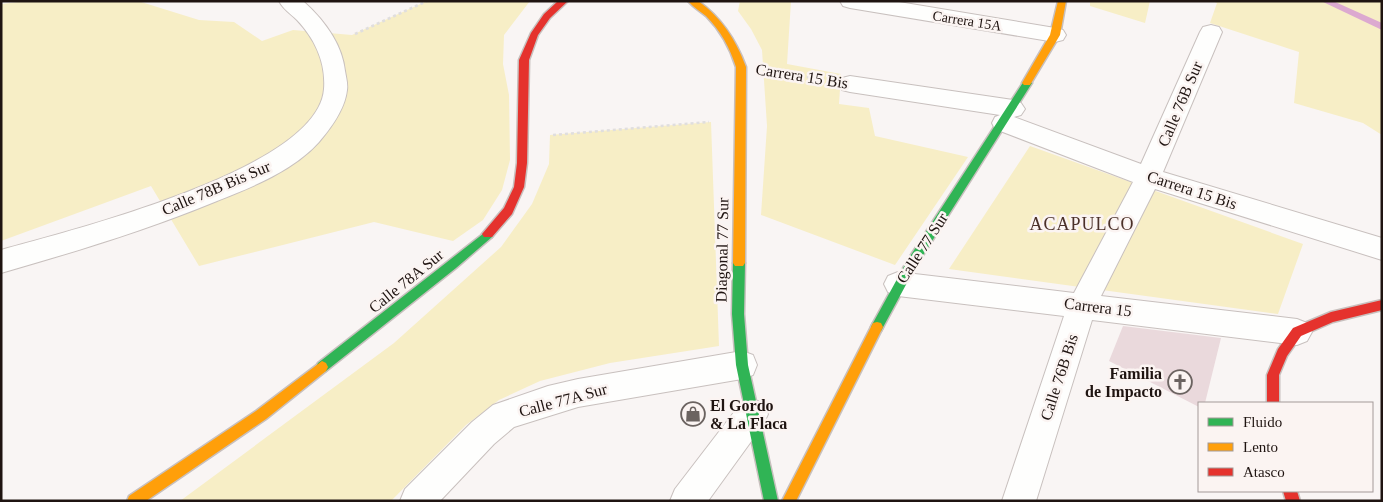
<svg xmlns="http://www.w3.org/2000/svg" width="1383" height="502" font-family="Georgia,serif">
<rect width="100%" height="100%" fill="#f9f5f4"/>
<path fill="#f7eec6" d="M27 1H138L199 20 234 22 262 41 293 30 352 35 427 1H530L504 35 503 64 509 95 510 160 502 190 483 220 453 241 374 222 199 266 151 186 1 241V4Z
M740 1H791L787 64 841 74 839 104 869 108 875 136 968 157 895 265 761 215 767 126 762 50 751 29 738 11Z
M1090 1H1150L1145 23 1090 6Z
M1212 1H1382V135L1363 123 1294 103 1299 52 1210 23 1217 3Z
M711 122 719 346 610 363 540 381 499 400 466 425 391 501H180L394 343 501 247 532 204 549 164 550 135Z
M1030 146 1303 244 1278 314 949 269Z"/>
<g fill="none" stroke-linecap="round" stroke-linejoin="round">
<path fill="#dca9d0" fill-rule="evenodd" d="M1321 1H1333L1382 23V30Z"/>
</g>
<path fill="#ead9dc" d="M1123 326 1221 338 1205 403H1199V407L1109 361Z"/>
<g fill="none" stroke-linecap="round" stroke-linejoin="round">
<g stroke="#c8c0be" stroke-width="2">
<path id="street" d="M279 1H303C323 19 342 43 345 71 346 77 348 84 347 90 345 109 331 128 319 142 293 171 252 187 217 201 147 230 74 252 1 273V250C68 231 318 170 324 89 326 63 315 39 297 20 291 14 283 9 279 1Z
M840 1H893L1055 28 1063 30 1066 35 1063 40 1055 42 850 8 843 6Z
M1211 25 1219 27 1222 32 1163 172 1382 238V260L1155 189 1101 296 1297 319 1307 323 1312 332 1307 341 1297 345 1092 320 1036 501H1002L1064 316 898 296 888 292 884 284 888 276 898 272 1074 293 1133 182 995 129 992 123 995 117 1000 115 850 92 842 90 838 84 842 78 850 76 1013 100 1021 103 1025 109 1021 115 1014 117 1141 164 1200 32 1203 27Z
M742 351 753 355 757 365 753 375 742 379 578 407 514 427 494 444 440 501H400L405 489 472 422 493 405 548 386 578 379Z
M752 399 763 403 768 414 763 425 708 501H670L675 489 741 403Z"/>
</g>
<g stroke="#c8c0be" stroke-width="3">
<path id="fast" d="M1027 80 1032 83 915 268 881 331 877 332 873 331 871 327 873 323 907 261 1024 81Z
M488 230 492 231 494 234 492 237 456 268 326 371 322 373 318 371 316 367 318 363Z
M739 258 743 260 745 263 744 314 748 365 778 501H764L736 365 732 314 733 263 735 260Z"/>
</g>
<g stroke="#c8c0be" stroke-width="3">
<path id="slow" d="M688 1H698C722 18 736 40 746 67L745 263 743 266H735L733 263 736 67C730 48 721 31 706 16 700 11 693 7 688 1Z
M1058 1H1066L1060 35 1030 85H1024L1022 83 1050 35Z
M877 322 881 323 883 327 796 501H782L873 323Z
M322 361 326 363 328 367 326 371 266 419 146 501H127L129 496 256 411Z"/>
</g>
<g stroke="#c8c0be" stroke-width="3">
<path id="jam" d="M558 1H568L550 18 538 35 529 60 527 163 524 187 512 214 492 237H484L482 234 504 208 514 187 517 163 519 60 531 33 544 14Z
M1382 300V310L1333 322 1301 336 1287 356 1279 375V403H1267V375L1278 349 1293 328 1331 312Z
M1283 491H1297L1300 501H1286Z"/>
</g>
<path stroke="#e0dede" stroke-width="2.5" stroke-dasharray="3 3" stroke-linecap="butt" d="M355 34 427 1
M771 72 822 79
M553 135 709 122"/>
<use href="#street" fill="#fefefd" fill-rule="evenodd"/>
<use href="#fast" fill="#30b455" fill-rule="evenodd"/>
<use href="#slow" fill="#ff9f0a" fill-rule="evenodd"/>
<use href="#jam" fill="#e5322d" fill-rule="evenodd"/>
</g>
<defs>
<g id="church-ring" transform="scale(1.25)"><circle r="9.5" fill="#fbf4f2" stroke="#6b6360" stroke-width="1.5"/><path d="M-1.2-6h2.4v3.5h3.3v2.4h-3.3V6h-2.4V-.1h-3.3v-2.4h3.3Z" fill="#6b6360"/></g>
<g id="shop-ring" transform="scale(1.25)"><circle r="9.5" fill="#fbf4f2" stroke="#6b6360" stroke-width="1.5"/><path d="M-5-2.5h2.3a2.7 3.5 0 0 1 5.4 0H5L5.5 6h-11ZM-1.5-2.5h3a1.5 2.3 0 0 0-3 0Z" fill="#6b6360"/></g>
</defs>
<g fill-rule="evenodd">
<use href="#church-ring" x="1180" y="382"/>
<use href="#shop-ring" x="693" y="414"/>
</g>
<g text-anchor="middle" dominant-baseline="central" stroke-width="5" stroke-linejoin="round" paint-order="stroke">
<g font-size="14" fill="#1f1411" stroke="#fbf4f2">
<text transform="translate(967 21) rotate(9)">Carrera 15A</text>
</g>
<g font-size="16" fill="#1f1411" stroke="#fbf4f2">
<text transform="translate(802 76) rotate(9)">Carrera 15 Bis</text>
<text transform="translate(1180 104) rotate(-67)">Calle 76B Sur</text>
<text transform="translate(216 188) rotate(-23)">Calle 78B Bis Sur</text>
<text transform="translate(1192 190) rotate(18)">Carrera 15 Bis</text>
<text transform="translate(922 248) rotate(-57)">Calle 77 Sur</text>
<text transform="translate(722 250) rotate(-89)">Diagonal 77 Sur</text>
<text transform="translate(406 281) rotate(-39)">Calle 78A Sur</text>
<text transform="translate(1098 307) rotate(7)">Carrera 15</text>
<text transform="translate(1059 377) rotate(-72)">Calle 76B Bis</text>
<text transform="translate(563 400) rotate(-15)">Calle 77A Sur</text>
</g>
<g font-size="16" font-weight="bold" fill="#1f1411" stroke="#fbf4f2" text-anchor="end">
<text x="1162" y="373">Familia<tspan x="1162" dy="18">de Impacto</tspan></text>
<text x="710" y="405" text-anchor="start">El Gordo<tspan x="710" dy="18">&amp; La Flaca</tspan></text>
</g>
<g font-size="18" letter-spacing="1" fill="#4b3129" stroke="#fbf4f2">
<text x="1082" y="224">ACAPULCO</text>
</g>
</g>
<rect width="1383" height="502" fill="none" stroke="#1f1411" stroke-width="5"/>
<rect x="1198" y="402" width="175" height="90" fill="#fbf4f2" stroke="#a39a98"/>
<rect x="1208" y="418" width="25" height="8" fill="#30b455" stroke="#a39a98"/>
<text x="1243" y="427" font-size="15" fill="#1f1411">Fluido</text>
<rect x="1208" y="443" width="25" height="8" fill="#ff9f0a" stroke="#a39a98"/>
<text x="1243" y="452" font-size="15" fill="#1f1411">Lento</text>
<rect x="1208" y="468" width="25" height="8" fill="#e5322d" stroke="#a39a98"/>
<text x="1243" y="477" font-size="15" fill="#1f1411">Atasco</text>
</svg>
